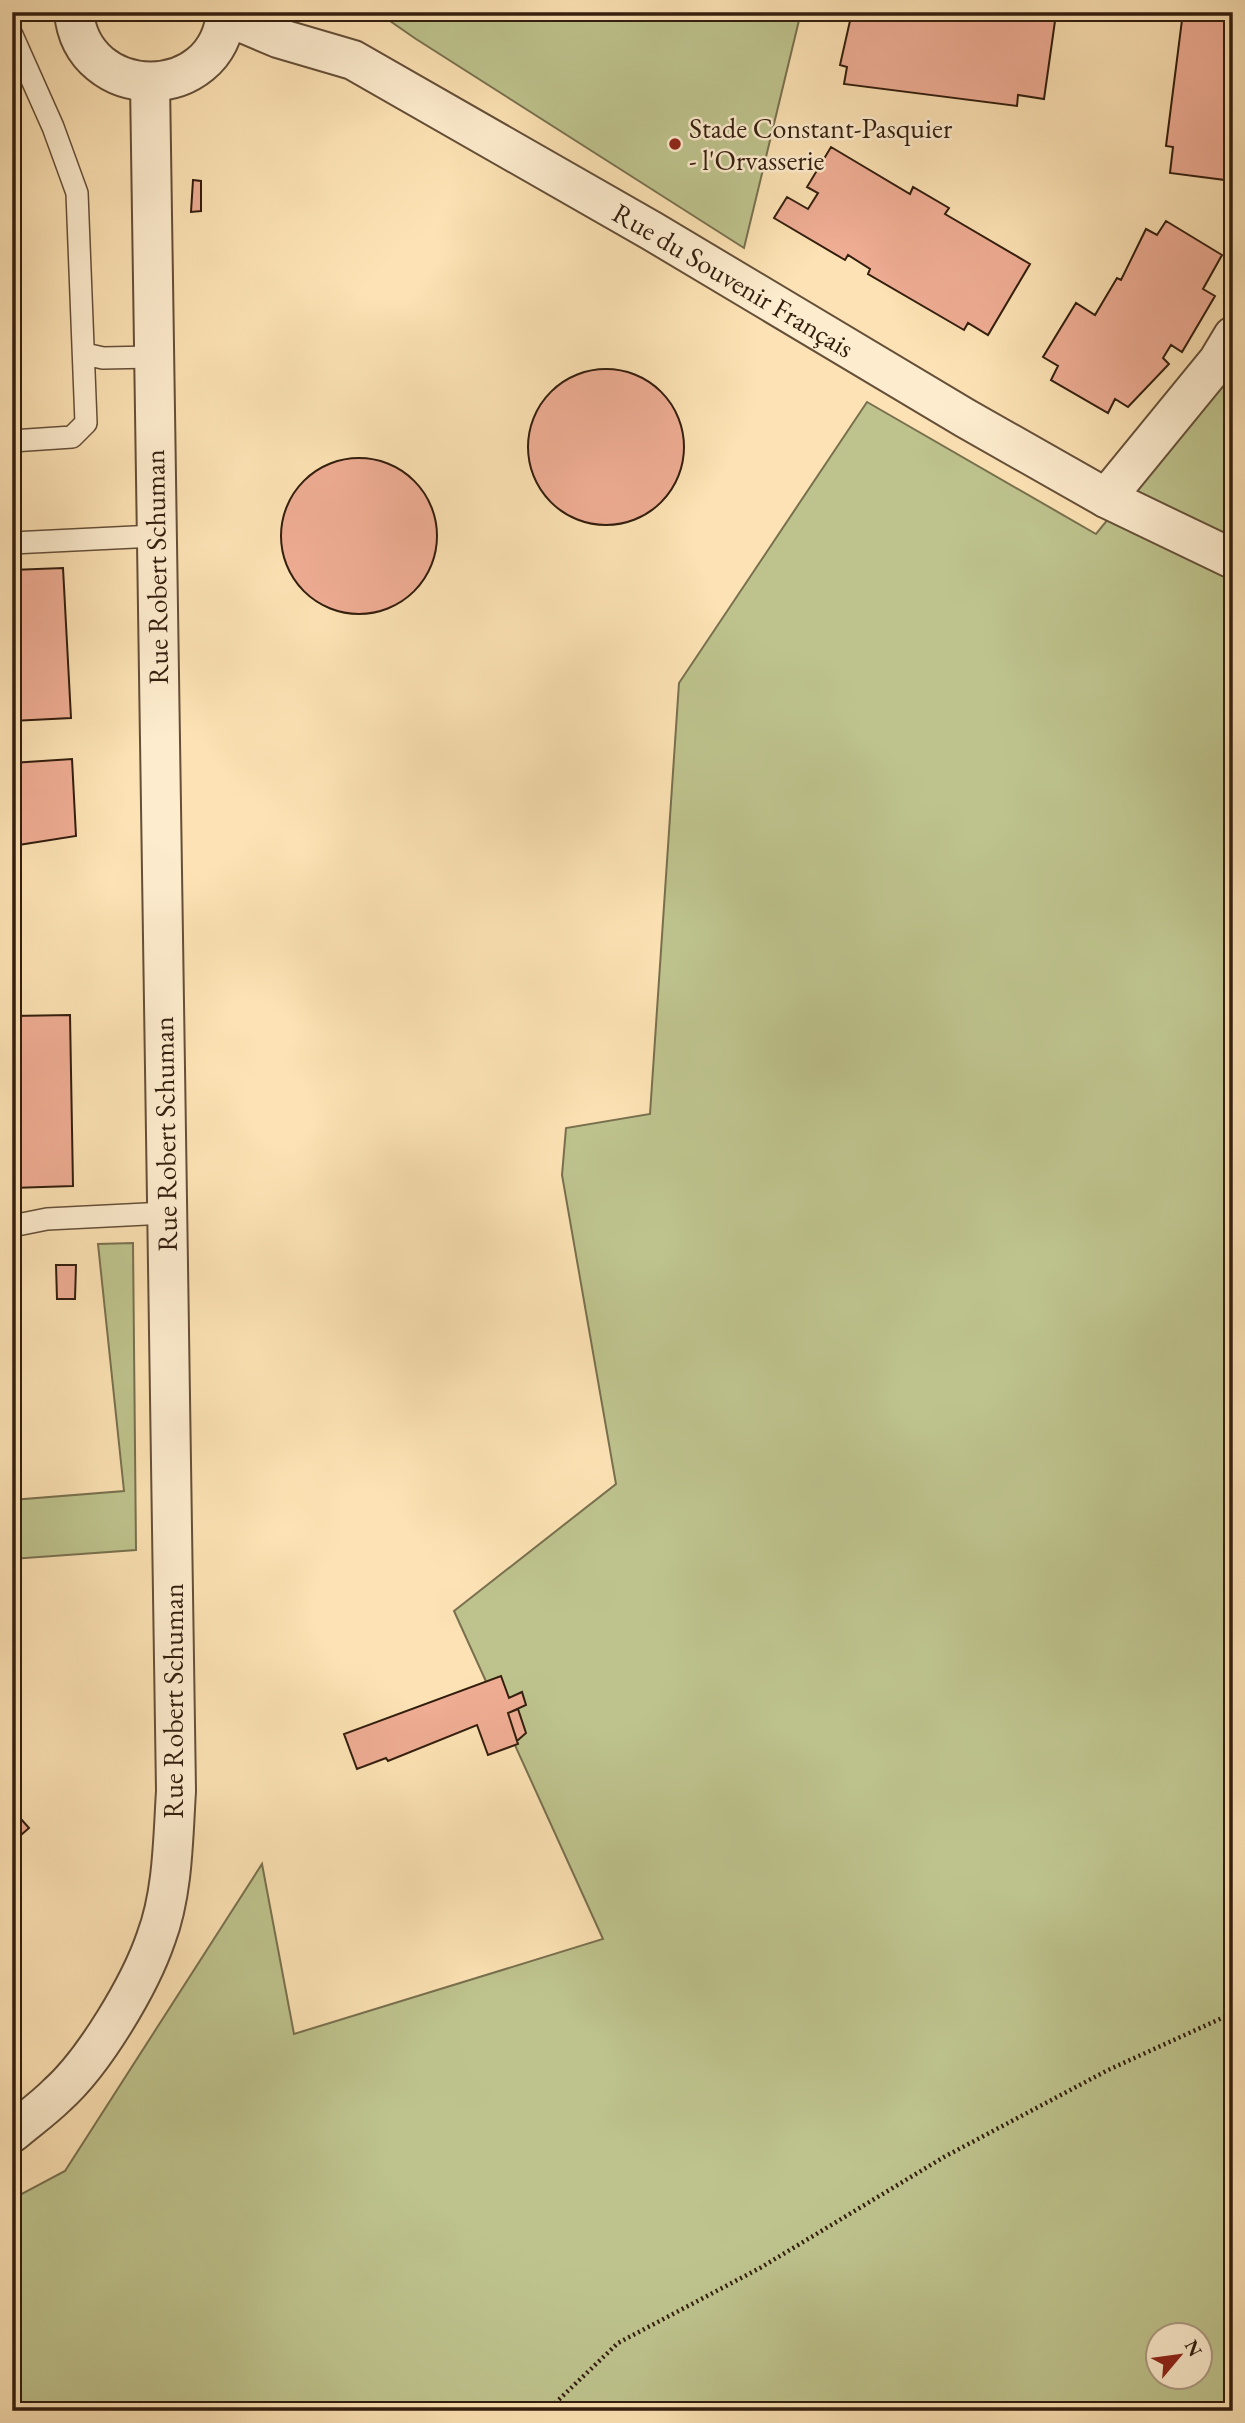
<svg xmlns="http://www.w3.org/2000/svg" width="1245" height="2423" font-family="'EB Garamond',serif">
<rect width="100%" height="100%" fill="#fce2b4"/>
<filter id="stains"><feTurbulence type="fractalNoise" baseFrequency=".00286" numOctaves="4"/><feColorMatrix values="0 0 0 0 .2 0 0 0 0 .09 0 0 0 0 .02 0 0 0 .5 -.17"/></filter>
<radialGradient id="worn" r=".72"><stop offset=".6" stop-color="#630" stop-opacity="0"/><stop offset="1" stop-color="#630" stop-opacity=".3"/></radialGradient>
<path fill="#bec38d" stroke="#78704e" stroke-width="2" fill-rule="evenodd" d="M377 12H801L744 248 416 39Z
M1233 362V2411H12V2199L65 2171 262 1864 294 2034 603 1939 454 1611 616 1484 562 1175 566 1128 650 1114 679 683 867 402 1096 534 1218 384ZM1158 2336H1200V2378H1158Z
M133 1243 136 1550 12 1559V1500L124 1491 98 1244Z"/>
<path fill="#efad94" stroke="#331e0e" stroke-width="2" d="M852 12H993L1055 21 1044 99 1018 95 1017 106 844 84 847 67 840 65Z
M1183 12H1233V181L1170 173 1173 147 1166 146Z
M831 147 910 194 913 187 949 208 945 214 1030 264 988 335 968 323 964 330 868 274 870 269 848 255 845 260 774 218 787 197 808 209 818 193 807 187Z
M193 180 201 181V211L191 212Z
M1166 221 1222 255 1203 289 1215 296 1182 352 1171 345 1163 358 1169 364 1128 407 1115 399 1108 413 1051 380 1058 366 1043 357 1076 303 1095 315 1117 278 1121 280 1146 229 1157 235Z
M528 447a78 78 0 1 1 156 0a78 78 0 1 1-156 0Z
M281 536a78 78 0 1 1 156 0a78 78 0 1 1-156 0Z
M63 568 71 718 12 721V570Z
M72 759 76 836 12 846V763Z
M70 1015 73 1186 12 1188V1016Z
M56 1265H76L75 1299H57Z
M501 1676 509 1698 522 1692 526 1705 508 1713 518 1744 488 1755 477 1725 388 1761 386 1758 357 1769 344 1734Z
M518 1709 526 1733 517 1741 508 1713Z
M12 1809 29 1828 12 1843Z"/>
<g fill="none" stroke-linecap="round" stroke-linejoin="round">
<g stroke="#654f38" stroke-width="24">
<path id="service" d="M12 35 53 127 77 193 86 423 72 437 12 441
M85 354 103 358 152 357
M12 543 155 536
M12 1226 47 1219 166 1213"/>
</g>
<g stroke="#654f38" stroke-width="42">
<path id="minor" d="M1106 498 1218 361 1233 336"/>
</g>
<g stroke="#654f38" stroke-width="42">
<g id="tertiary">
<path d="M74 12C82 104 219 105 226 12"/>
<path id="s1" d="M226 16 278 38 353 60 652 231 965 418 1106 498 1233 559"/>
<path d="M12 2133C27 2120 43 2109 57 2095 94 2062 140 1985 156 1938 173 1893 173 1839 176 1791L150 83"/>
</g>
</g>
<path stroke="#331e0e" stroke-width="4.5" stroke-dasharray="2 3.5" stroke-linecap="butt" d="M547 2411 618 2343 760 2268 944 2157 1108 2070 1233 2013"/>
<use href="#service" stroke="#fdecce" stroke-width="21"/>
<use href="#minor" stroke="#fdecce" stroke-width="38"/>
<use href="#tertiary" stroke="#fdecce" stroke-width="38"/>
</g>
<circle fill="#8f2418" stroke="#fdecce" stroke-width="2.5" cx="675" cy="144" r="7"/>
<g text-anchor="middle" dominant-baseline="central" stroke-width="5" stroke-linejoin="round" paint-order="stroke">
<g font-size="28" fill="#331e0e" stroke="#fdecce" text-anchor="start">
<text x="689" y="128">Stade Constant-Pasquier<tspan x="689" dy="32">- l'Orvasserie</tspan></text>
</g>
<g font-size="28" fill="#331e0e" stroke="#fdecce">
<text stroke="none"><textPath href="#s1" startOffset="574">Rue du Souvenir Français</textPath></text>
<text transform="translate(156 567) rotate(-91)">Rue Robert Schuman</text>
<text transform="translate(165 1134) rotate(-91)">Rue Robert Schuman</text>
<text transform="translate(173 1701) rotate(-90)">Rue Robert Schuman</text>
</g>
</g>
<rect width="1245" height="2423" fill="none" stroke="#fce2b4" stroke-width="42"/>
<rect x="14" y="14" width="1217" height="2395" fill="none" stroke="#331e0e" stroke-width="3.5"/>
<rect x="21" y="21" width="1203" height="2381" fill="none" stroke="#331e0e" stroke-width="2"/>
<g transform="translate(1179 2356) rotate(61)"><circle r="33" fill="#fdecce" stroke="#ac9a81" stroke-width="2"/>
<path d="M0-5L12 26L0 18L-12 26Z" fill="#8f2418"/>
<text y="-10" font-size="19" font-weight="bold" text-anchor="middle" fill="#331e0e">N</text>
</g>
<rect width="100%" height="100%" filter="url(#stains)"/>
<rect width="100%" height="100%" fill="url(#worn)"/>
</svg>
